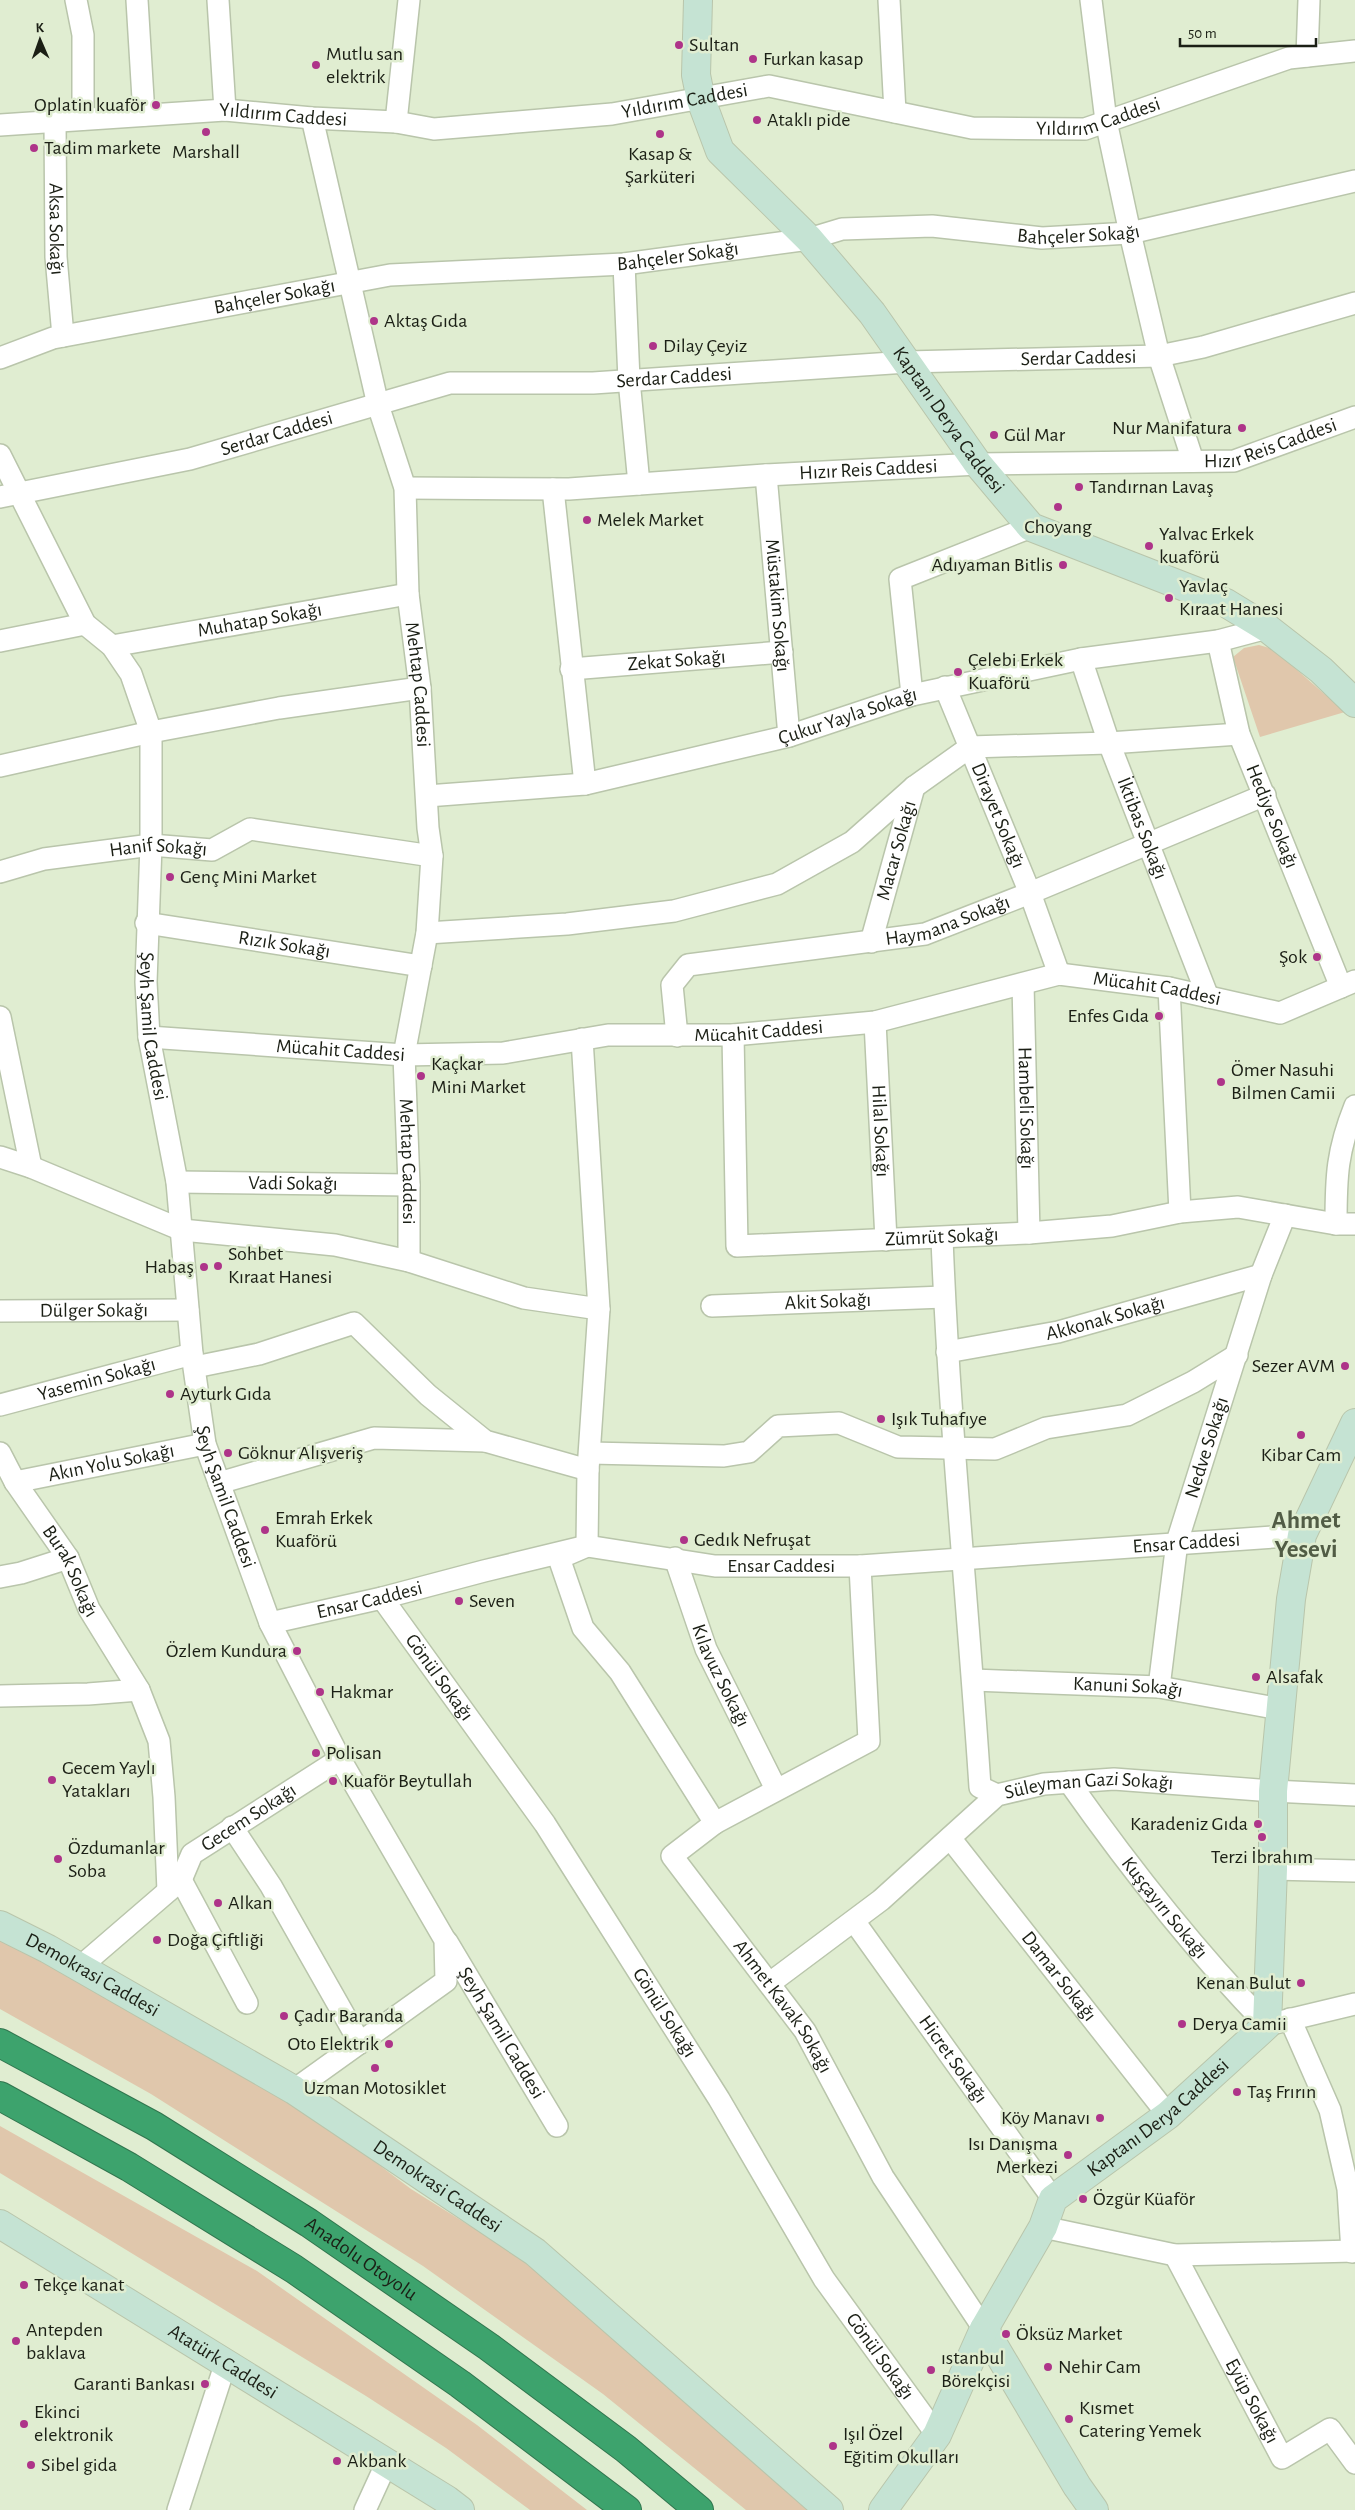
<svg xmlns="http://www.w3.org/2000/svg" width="1355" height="2510" font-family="'Alegreya Sans',sans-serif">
<rect width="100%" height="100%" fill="#e0edd1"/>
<path fill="#e0c7ac" d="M1259 645 1273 649 1345 712 1260 737 1233 657 1244 648Z
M0 1939 70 1975 290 2098 411 2189 547 2274 807 2510H746L603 2394 423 2266 151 2094 0 2009Z
M0 2126 257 2271 477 2425 587 2510H530L446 2448 366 2396 0 2173Z"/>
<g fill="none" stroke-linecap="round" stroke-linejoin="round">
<g stroke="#b9c5ab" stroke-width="24">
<g id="street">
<path d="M76 0 83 35V119"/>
<path d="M137 0 144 115"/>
<path d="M218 0 225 110"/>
<path d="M889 0 895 112"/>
<path d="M1091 0 1106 121 1130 233 1159 356 1193 461"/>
<path d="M1307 56 1309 0"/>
<path id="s1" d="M312 118 378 405 405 488 408 594 420 688 428 828 432 856 427 933 404 1055 409 1185V1261"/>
<path id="s2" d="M55 121 56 257 63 336"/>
<path d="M396 122 409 0"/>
<path id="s3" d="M0 125 225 110 312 118 396 122 434 129 612 114 769 86 972 128 1085 129 1289 58 1355 51"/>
<path d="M624 264 629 380 639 484"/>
<path id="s4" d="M0 358 53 338 390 275 624 264 809 239 842 229 932 226 1042 238 1130 233 1355 181"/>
<path id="s5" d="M0 455 85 624 112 646 131 674 151 732V845L146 982 149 1037 177 1182 192 1354 205 1444 270 1623 340 1759 445 1940 446 1981 294 2090"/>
<path id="s6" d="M766 475 789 736"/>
<path id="s7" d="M405 488 569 489 766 475 978 464 1234 461 1355 417"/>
<path d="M553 489 585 784"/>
<path id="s8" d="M0 497 190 459 450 383H593L907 362 1159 356 1203 347 1355 303"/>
<path d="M0 641 85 624"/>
<path id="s9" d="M1218 641 1239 734 1341 987"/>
<path id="s10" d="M112 646 408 594"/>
<path id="s11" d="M1081 659 1109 743 1208 997"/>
<path id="s12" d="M571 669 782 652"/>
<path id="s13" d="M945 687 1030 893 1059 974"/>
<path d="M912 695 900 579 1031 527"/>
<path d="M0 766 151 732 279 708 420 688"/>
<path id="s14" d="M427 796 585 784 789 736 912 695 1081 659 1218 641 1267 628"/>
<path id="s15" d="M0 872 44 859 151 845 212 850 250 829 432 856"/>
<path id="s16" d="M146 923 421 966"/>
<path d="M427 933 567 924 674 911 777 884 852 842 914 787 970 747 1109 743 1239 734"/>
<path id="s17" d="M871 942 914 787"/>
<path id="s18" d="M1023 984 1029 1233"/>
<path d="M1169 988 1180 1212"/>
<path d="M0 1017 31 1167"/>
<path id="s19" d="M875 1022 886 1240"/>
<path id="s20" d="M733 1035 737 1246 1029 1233 1112 1226 1180 1212 1238 1207 1336 1224H1355"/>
<path id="s21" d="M677 1036 672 985 688 965 925 934 1030 893 1265 795"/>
<path id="s22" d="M149 1037 404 1055 503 1053 608 1035H733L875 1022 1059 974 1169 988 1280 1013 1355 981"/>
<path d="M0 1157 31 1167 182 1230 335 1245 409 1261 524 1298 599 1309 582 1039"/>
<path id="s23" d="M177 1182 409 1185"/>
<path d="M1336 1224C1336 1176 1337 1151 1355 1106"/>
<path d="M942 1238C949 1421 968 1604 980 1787L997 1795"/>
<path id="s24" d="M712 1306 944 1297"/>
<path d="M599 1309 588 1470 587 1546 559 1558 583 1628 620 1672 715 1823"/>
<path id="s25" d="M0 1311 188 1310"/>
<path id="s26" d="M947 1352 1058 1332 1261 1275"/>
<path d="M195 1367 259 1354 354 1323 428 1395 485 1441 588 1470"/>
<path id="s27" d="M0 1405 192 1354"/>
<path id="s28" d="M0 1453 15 1482 68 1558 89 1609 139 1690 159 1741 164 1797 168 1891"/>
<path d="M590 1453 724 1456 749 1452 778 1426 839 1423 898 1447 995 1449 1046 1428 1127 1415 1193 1382 1237 1355"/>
<path id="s29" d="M15 1482 205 1444"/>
<path d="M219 1483 374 1438 485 1441"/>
<path id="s30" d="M675 1558 706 1649 776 1789"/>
<path id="s31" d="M860 1566 869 1741 715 1823 672 1856 805 2031 883 2177 984 2329"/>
<path d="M0 1577 21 1573 68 1558"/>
<path id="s32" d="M382 1598 545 1824 719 2099 824 2279 937 2435"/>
<path id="s33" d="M270 1623 382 1598 484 1571 587 1546 715 1566H860L1302 1535"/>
<path id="s34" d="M973 1680 1159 1687 1280 1709"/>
<path id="s35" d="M1159 1687 1177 1542 1261 1275 1285 1215"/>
<path d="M0 1696 88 1694 139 1690"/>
<path id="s36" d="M1069 1782C1129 1867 1194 1950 1267 2025L1355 2004"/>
<path d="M232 1827 271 1886 360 2043"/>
<path id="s37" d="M950 1838 1168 2115"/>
<path d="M1273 1869 1355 1871"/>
<path d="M181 1880 247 2003"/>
<path id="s38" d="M854 1921 1053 2199"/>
<path id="s39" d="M447 1942 557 2126"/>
<path id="s40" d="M80 1967 181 1880 192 1854 340 1759"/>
<path id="s41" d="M770 1983 881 1900 997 1795 1044 1784 1114 1779 1273 1791 1355 1795"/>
<path d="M1290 2019 1330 2110 1348 2189 1352 2252"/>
<path d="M1043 2227 1175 2255 1355 2251"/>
<path id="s42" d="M1175 2255 1282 2458 1330 2429 1355 2463"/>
<path d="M178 2510 226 2362"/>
<path d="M365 2510 387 2462"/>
</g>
</g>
<g stroke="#b9c5ab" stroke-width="30">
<g id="secondary">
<path id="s43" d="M698 0 696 75 701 100 720 151 809 239 872 313 978 464 1031 527 1226 603 1267 628 1321 670 1355 703"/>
<path id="s44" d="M0 1925 48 1949 294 2090 535 2252 829 2510"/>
<path id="s45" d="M0 2224 447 2500 460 2510"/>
<path d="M984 2329 1077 2486 1094 2510"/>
<path id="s46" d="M883 2510 937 2435 984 2329 1043 2227 1053 2199 1168 2115 1267 2025 1273 1869V1791L1291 1599 1302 1535 1355 1423"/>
</g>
</g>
<g stroke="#31754e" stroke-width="30">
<g id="highway">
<path id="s47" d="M0 2043 154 2126 309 2223 489 2347 626 2449 699 2510"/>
<path d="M0 2096 129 2167 294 2269 460 2384 627 2510"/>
</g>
</g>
<use href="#street" stroke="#fff" stroke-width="21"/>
<use href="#secondary" stroke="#c5e3d3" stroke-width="28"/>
<use href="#highway" stroke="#3da36d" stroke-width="28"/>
</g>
<g fill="#ae3489" stroke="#e0edd1" stroke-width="2">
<circle cx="679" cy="45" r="5"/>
<circle cx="753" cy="59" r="5"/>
<circle cx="316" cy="65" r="5"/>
<circle cx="156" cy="105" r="5"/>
<circle cx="757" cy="120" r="5"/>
<circle cx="206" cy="132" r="5"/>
<circle cx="660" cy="134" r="5"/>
<circle cx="34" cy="148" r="5"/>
<circle cx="374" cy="321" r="5"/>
<circle cx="653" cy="346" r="5"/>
<circle cx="1242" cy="428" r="5"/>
<circle cx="994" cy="435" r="5"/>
<circle cx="1079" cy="487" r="5"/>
<circle cx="1058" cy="507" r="5"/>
<circle cx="587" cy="520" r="5"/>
<circle cx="1149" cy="546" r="5"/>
<circle cx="1063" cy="565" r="5"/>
<circle cx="1169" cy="598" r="5"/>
<circle cx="958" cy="672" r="5"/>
<circle cx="170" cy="877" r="5"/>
<circle cx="1317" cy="957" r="5"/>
<circle cx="1159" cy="1016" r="5"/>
<circle cx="421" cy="1076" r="5"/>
<circle cx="1221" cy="1082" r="5"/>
<circle cx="218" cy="1266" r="5"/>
<circle cx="204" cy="1267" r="5"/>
<circle cx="1345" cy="1366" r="5"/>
<circle cx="170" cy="1394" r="5"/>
<circle cx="881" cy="1419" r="5"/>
<circle cx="1301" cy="1435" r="5"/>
<circle cx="228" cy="1453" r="5"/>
<circle cx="265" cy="1530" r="5"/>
<circle cx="684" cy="1540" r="5"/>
<circle cx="459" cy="1601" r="5"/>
<circle cx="297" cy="1651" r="5"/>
<circle cx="1256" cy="1677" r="5"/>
<circle cx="320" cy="1692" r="5"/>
<circle cx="316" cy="1753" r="5"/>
<circle cx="52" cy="1780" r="5"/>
<circle cx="333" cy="1781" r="5"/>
<circle cx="1258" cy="1824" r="5"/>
<circle cx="1262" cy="1837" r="5"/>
<circle cx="58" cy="1859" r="5"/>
<circle cx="218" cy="1903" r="5"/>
<circle cx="157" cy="1940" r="5"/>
<circle cx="1301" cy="1983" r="5"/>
<circle cx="284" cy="2016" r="5"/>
<circle cx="1182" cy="2024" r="5"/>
<circle cx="389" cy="2044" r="5"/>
<circle cx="375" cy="2068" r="5"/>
<circle cx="1237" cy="2092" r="5"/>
<circle cx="1100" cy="2118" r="5"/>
<circle cx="1068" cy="2155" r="5"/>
<circle cx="1083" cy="2199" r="5"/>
<circle cx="24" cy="2285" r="5"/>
<circle cx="1006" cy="2334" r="5"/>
<circle cx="16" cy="2341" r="5"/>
<circle cx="1048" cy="2367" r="5"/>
<circle cx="931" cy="2370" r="5"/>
<circle cx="205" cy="2384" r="5"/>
<circle cx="1069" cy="2419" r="5"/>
<circle cx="24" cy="2424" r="5"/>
<circle cx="833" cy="2446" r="5"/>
<circle cx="337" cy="2461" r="5"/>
<circle cx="31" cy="2465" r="5"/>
</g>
<g text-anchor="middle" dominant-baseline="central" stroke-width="5" stroke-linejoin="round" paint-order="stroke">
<g font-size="20" fill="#1b1f15" stroke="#e0edd1" text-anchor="start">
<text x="689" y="45">Sultan</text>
<text x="326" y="54">Mutlu san<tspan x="326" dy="23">elektrik</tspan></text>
<text x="763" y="59">Furkan kasap</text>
<text x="146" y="105" text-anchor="end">Oplatin kuaför</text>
<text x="767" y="120">Ataklı pide</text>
<text x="44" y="148">Tadim markete</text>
<text x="206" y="152" text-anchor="middle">Marshall</text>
<text x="660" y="154" text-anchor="middle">Kasap &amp;<tspan x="660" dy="23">Şarküteri</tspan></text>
<text x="384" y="321">Aktaş Gıda</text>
<text x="663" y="346">Dilay Çeyiz</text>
<text x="1232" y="428" text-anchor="end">Nur Manifatura</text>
<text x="1004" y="435">Gül Mar</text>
<text x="1089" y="487">Tandırnan Lavaş</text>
<text x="597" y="520">Melek Market</text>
<text x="1058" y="527" text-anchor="middle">Choyang</text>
<text x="1159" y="534">Yalvac Erkek<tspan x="1159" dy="23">kuaförü</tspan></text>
<text x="1053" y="565" text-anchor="end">Adıyaman Bitlis</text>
<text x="1179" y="586">Yavlaç<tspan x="1179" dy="23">Kıraat Hanesi</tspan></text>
<text x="968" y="660">Çelebi Erkek<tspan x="968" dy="23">Kuaförü</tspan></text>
<text x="180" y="877">Genç Mini Market</text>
<text x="1307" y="957" text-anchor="end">Şok</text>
<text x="1149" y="1016" text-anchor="end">Enfes Gıda</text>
<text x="431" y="1064">Kaçkar<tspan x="431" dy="23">Mini Market</tspan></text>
<text x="1231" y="1070">Ömer Nasuhi<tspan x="1231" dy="23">Bilmen Camii</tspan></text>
<text x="228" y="1254">Sohbet<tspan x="228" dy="23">Kıraat Hanesi</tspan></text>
<text x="194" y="1267" text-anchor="end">Habaş</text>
<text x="1335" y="1366" text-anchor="end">Sezer AVM</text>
<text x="180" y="1394">Ayturk Gıda</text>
<text x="891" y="1419">Işık Tuhafıye</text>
<text x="238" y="1453">Göknur Alışveriş</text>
<text x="1301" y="1455" text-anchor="middle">Kibar Cam</text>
<text x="275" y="1518">Emrah Erkek<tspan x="275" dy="23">Kuaförü</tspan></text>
<text x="694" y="1540">Gedık Nefruşat</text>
<text x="469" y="1601">Seven</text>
<text x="287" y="1651" text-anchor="end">Özlem Kundura</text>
<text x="1266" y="1677">Alsafak</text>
<text x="330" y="1692">Hakmar</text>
<text x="326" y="1753">Polisan</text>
<text x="62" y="1768">Gecem Yaylı<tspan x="62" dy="23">Yatakları</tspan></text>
<text x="343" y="1781">Kuaför Beytullah</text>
<text x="1248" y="1824" text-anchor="end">Karadeniz Gıda</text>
<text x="68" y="1848">Özdumanlar<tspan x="68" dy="23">Soba</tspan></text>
<text x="1262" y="1857" text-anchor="middle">Terzi İbrahım</text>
<text x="228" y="1903">Alkan</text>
<text x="167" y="1940">Doğa Çiftliği</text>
<text x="1291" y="1983" text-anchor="end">Kenan Bulut</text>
<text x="294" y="2016">Çadır Baranda</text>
<text x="1192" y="2024">Derya Camii</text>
<text x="379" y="2044" text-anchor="end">Oto Elektrik</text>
<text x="375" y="2088" text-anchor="middle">Uzman Motosiklet</text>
<text x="1247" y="2092">Taş Frırın</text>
<text x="1090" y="2118" text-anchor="end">Köy Manavı</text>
<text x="1058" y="2144" text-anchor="end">Isı Danışma<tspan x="1058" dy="23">Merkezi</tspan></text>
<text x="1093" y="2199">Özgür Küaför</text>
<text x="34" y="2285">Tekçe kanat</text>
<text x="26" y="2330">Antepden<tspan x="26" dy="23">baklava</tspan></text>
<text x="1016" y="2334">Öksüz Market</text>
<text x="941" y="2358">ıstanbul<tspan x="941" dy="23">Börekçisi</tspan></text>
<text x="1058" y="2367">Nehir Cam</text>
<text x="195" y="2384" text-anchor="end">Garanti Bankası</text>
<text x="1079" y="2408">Kısmet<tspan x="1079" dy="23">Catering Yemek</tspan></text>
<text x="34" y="2412">Ekinci<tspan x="34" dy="23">elektronik</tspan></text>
<text x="843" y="2434">Işıl Özel<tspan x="843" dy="23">Eğitim Okulları</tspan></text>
<text x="347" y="2461">Akbank</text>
<text x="41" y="2465">Sibel gida</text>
</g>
<g font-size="20" fill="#1b1f15" stroke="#e0edd1">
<text stroke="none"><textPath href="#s3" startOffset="688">Yıldırım Caddesi</textPath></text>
<text stroke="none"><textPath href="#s3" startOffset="1109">Yıldırım Caddesi</textPath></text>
<text stroke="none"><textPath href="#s3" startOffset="284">Yıldırım Caddesi</textPath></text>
<text stroke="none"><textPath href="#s2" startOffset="108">Aksa Sokağı</textPath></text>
<text stroke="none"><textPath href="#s4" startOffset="1092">Bahçeler Sokağı</textPath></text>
<text stroke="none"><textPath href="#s4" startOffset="688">Bahçeler Sokağı</textPath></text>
<text stroke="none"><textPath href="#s4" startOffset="282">Bahçeler Sokağı</textPath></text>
<text stroke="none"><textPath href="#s8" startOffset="1094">Serdar Caddesi</textPath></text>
<text stroke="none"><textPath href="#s8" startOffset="689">Serdar Caddesi</textPath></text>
<text stroke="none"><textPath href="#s43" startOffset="509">Kaptanı Derya Caddesi</textPath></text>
<text stroke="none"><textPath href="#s8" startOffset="284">Serdar Caddesi</textPath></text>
<text stroke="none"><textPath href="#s7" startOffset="869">Hızır Reis Caddesi</textPath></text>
<text stroke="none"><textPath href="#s7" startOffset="464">Hızır Reis Caddesi</textPath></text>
<text stroke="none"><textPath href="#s6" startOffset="131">Müstakim Sokağı</textPath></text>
<text stroke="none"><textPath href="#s10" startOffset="150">Muhatap Sokağı</textPath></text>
<text stroke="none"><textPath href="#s12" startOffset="106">Zekat Sokağı</textPath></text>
<text stroke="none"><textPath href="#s1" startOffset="579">Mehtap Caddesi</textPath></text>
<text stroke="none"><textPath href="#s14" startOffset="430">Çukur Yayla Sokağı</textPath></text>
<text stroke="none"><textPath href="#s13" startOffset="139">Dirayet Sokağı</textPath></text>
<text stroke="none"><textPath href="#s9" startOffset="184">Hediye Sokağı</textPath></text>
<text stroke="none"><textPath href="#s11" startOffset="180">İktibas Sokağı</textPath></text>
<text stroke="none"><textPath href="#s15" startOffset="161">Hanif Sokağı</textPath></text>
<text stroke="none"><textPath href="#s17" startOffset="95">Macar Sokağı</textPath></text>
<text stroke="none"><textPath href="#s21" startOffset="341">Haymana Sokağı</textPath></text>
<text stroke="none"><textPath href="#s16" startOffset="140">Rızık Sokağı</textPath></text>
<text stroke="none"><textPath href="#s22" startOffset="1018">Mücahit Caddesi</textPath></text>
<text stroke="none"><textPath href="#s5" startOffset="614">Şeyh Şamil Caddesi</textPath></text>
<text stroke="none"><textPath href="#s22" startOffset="612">Mücahit Caddesi</textPath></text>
<text stroke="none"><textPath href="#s22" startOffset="192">Mücahit Caddesi</textPath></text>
<text stroke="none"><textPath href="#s18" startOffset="124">Hambeli Sokağı</textPath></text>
<text stroke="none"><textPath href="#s19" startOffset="109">Hilal Sokağı</textPath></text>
<text stroke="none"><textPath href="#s1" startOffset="1059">Mehtap Caddesi</textPath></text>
<text stroke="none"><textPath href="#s23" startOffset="116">Vadi Sokağı</textPath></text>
<text stroke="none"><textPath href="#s20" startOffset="416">Zümrüt Sokağı</textPath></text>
<text stroke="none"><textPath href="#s24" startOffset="116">Akit Sokağı</textPath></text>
<text stroke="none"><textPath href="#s25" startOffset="94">Dülger Sokağı</textPath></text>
<text stroke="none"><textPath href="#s26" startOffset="162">Akkonak Sokağı</textPath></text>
<text stroke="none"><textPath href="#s27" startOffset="100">Yasemin Sokağı</textPath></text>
<text stroke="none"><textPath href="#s35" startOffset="245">Nedve Sokağı</textPath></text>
<text stroke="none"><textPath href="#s29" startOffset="98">Akın Yolu Sokağı</textPath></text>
<text stroke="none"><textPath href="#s5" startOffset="1092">Şeyh Şamil Caddesi</textPath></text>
<text stroke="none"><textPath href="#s33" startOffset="928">Ensar Caddesi</textPath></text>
<text stroke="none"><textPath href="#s33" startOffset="522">Ensar Caddesi</textPath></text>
<text stroke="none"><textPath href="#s28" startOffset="138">Burak Sokağı</textPath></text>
<text stroke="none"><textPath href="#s33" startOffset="102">Ensar Caddesi</textPath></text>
<text stroke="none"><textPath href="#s30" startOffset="126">Kılavuz Sokağı</textPath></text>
<text stroke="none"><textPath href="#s32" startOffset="98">Gönül Sokağı</textPath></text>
<text stroke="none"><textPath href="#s34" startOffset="155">Kanuni Sokağı</textPath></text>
<text stroke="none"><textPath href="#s41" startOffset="388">Süleyman Gazi Sokağı</textPath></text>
<text stroke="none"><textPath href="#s40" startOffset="229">Gecem Sokağı</textPath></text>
<text stroke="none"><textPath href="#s36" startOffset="158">Kuşçayırı Sokağı</textPath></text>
<text stroke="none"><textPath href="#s44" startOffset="105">Demokrasi Caddesi</textPath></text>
<text stroke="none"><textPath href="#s37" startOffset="176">Damar Sokağı</textPath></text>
<text stroke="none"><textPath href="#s31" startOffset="591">Ahmet Kavak Sokağı</textPath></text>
<text stroke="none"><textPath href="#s32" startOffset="502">Gönül Sokağı</textPath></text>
<text stroke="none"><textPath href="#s39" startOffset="106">Şeyh Şamil Caddesi</textPath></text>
<text stroke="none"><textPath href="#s38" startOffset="170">Hicret Sokağı</textPath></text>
<text stroke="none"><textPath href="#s46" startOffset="489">Kaptanı Derya Caddesi</textPath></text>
<text stroke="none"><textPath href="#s44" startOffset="510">Demokrasi Caddesi</textPath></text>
<text stroke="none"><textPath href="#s47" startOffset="421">Anadolu Otoyolu</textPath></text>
<text stroke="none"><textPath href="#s32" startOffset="908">Gönül Sokağı</textPath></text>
<text stroke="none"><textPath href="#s45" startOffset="262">Atatürk Caddesi</textPath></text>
<text stroke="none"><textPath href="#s42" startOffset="165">Eyüp Sokağı</textPath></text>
</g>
<g font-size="25" font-weight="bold" fill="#515c45" stroke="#e0edd1">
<text x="1306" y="1520">Ahmet<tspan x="1306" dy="29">Yesevi</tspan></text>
</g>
</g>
<g transform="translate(40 40) rotate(358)" stroke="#e0edd1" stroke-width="4" paint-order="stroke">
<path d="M0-4L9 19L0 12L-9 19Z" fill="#1b1f15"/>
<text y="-8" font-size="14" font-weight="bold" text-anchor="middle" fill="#1b1f15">K</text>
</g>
<path d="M1180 38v8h136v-8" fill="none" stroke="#1b1f15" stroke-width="2.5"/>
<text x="1188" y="38" font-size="15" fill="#1b1f15" stroke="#e0edd1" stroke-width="4" paint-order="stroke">50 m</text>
</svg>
